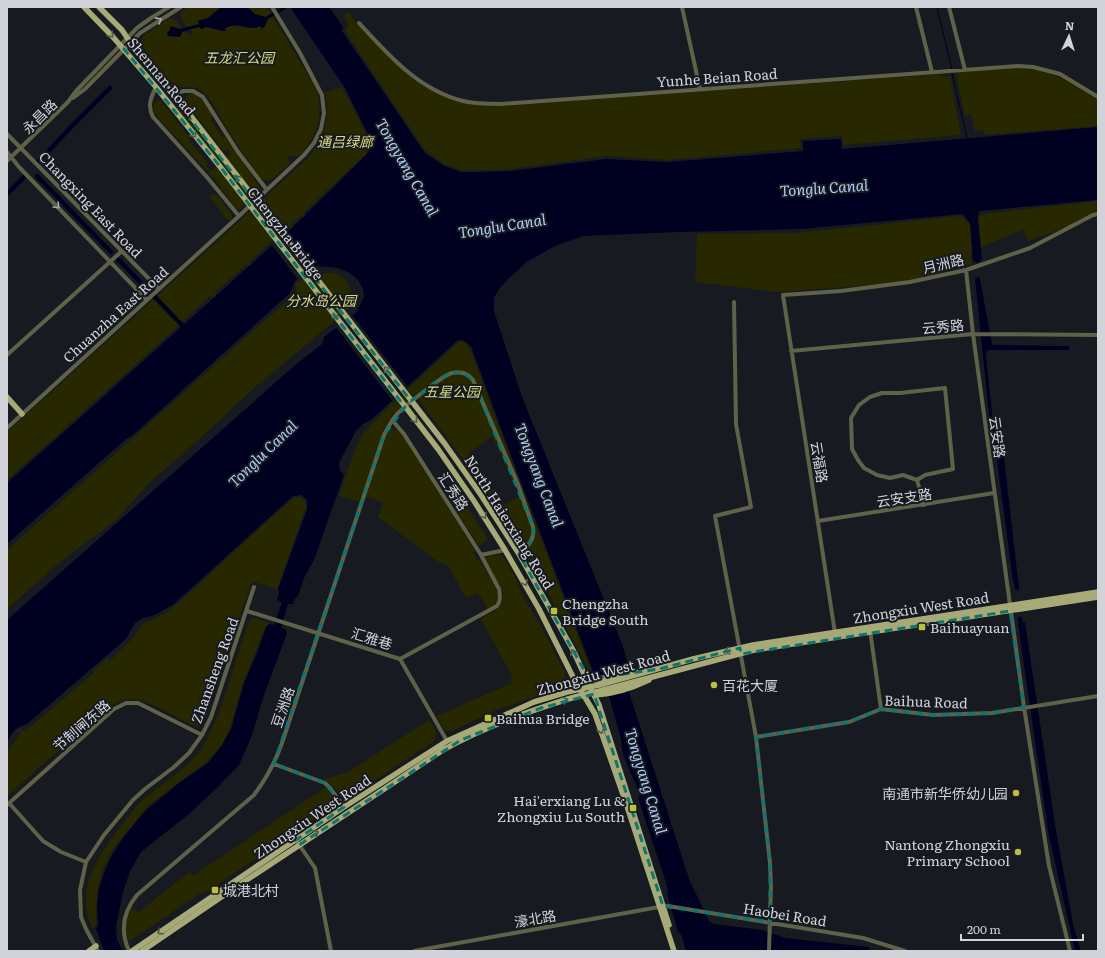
<svg xmlns="http://www.w3.org/2000/svg" width="1105" height="958" font-family="Literata,'Noto Sans SC',serif">
<rect width="100%" height="100%" fill="#171b21"/>
<path fill="#272700" fill-rule="evenodd" d="M189 7H267L316 89C323 110 320 133 304 150 301 153 299 156 294 157L291 155 287 158 290 162 289 164 271 180H264L261 178C249 162 237 145 226 127 220 116 214 103 205 94 194 83 186 90 176 86 171 84 144 50 141 44L143 36 170 18 176 20 183 30 192 36 193 32 186 26 180 15 182 11Z
M348 12C388 61 428 106 497 106L942 74V76H950L961 135 843 145 842 136 800 139 801 148 670 160 607 156 504 170H460L444 164 424 149 345 31 349 25 343 16Z
M1019 68C1055 71 1069 82 1098 100V126L984 135V130L975 131 971 114 965 116 956 75H958V72Z
M342 87 371 143 367 153 303 213 306 216 305 220 301 216 291 224 295 229H291L288 226 249 262 252 265V269L247 264 214 293 220 299H216L211 295 175 329 7 480V432L195 262 310 156C325 136 331 116 325 92Z
M192 93C202 97 207 107 213 116L211 119 222 137H225L260 187 259 192 241 209H237L234 206 213 177 160 120C155 113 149 106 158 100L161 101 190 138 189 140 208 164 206 166 211 171 231 154 227 149 223 151 185 100 186 96Z
M179 106 222 161 219 163 177 108Z
M213 194 217 195 232 215V218L230 220H227L210 198V196Z
M1098 201V213L1084 220 1028 241 1023 230 970 251 972 264 903 283 776 292 695 282 697 234 796 233 959 216 964 218 967 222 977 220V217L982 214Z
M314 269 322 274C344 267 356 289 349 309L254 388 197 441 151 481 116 520 60 562 7 609V550L296 293 295 284Z
M461 341 467 344 472 353 500 430 591 670 588 669C568 632 550 595 530 559 496 501 455 448 415 395L393 414 383 430C392 430 396 428 403 434L475 551 473 552 477 560H479C484 568 498 588 498 598 498 604 492 607 488 609L478 593 466 598 448 566 440 563 378 517 383 502 362 496 359 502 339 496 356 447 363 433 374 421 457 343ZM492 436 520 496 504 505 468 454Z
M299 497 305 500 306 508 277 589 252 581 207 711 200 727 193 726C183 720 173 715 163 710 141 698 127 693 106 709L7 796V751L21 733 19 731 16 732 20 728 24 732 94 673 93 671 108 658 110 661 130 641 143 624 168 612 293 498Z
M465 504 488 539 479 546 455 510Z
M496 555H501L504 558 514 575 524 598 542 628 565 673 564 683 557 689 494 711 452 731C443 732 440 723 437 716L512 683 511 681 512 676 482 621 480 622V620C491 611 503 611 503 593L486 560V557Z
M254 618 269 623 266 626 243 683 229 731 221 746 207 762 183 779 149 805 112 850 103 870 98 887 96 906V925L93 929C74 890 97 857 120 827 128 817 136 805 146 797 166 781 190 767 204 744 225 708 234 661 249 622L251 619Z
M429 720C434 727 440 734 433 742L349 797H342L332 785 324 779 348 772Z
M326 787C332 795 336 800 330 809L206 892 204 891 128 942C123 931 126 919 131 908L139 912 189 872 194 875Z"/>
<path fill="#000020" d="M221 7H245L250 9 255 14 265 17 283 7H289L268 19 265 26 262 29 260 26C249 33 238 19 225 29L226 31H223L206 27 202 29 199 27 182 32 180 37 168 36 167 33 169 31 171 26 180 29 199 24 198 21 208 18Z
M290 7H329L343 27 342 31 425 153 443 165 461 172H479L510 171 607 159 667 162 803 151V141L841 139 842 149 1098 127V200L979 211 978 219 982 259 978 263 973 261 970 224 963 214 801 229 680 232 583 236 557 245 528 261 508 279 499 289 494 298V311L522 397 622 644 628 664V668L622 670 689 879 709 921 714 924 763 930 785 938 869 947V951H686L681 934 678 932 668 897 667 886 638 798 640 797 635 781H634L623 754 621 739 603 675 594 674 510 453 473 352 471 346 463 340H458L371 420 363 424 356 431 343 455 339 463 340 471 344 475 314 560 304 578 298 596 295 598 293 604H288L281 628 285 629 287 633 263 698 252 735 239 765 217 788 189 814 141 852 130 871 123 892 116 927 117 940 123 951H104L96 929 98 925 97 906 99 888 105 870 113 853 123 838 145 811 179 783 208 763 222 745 231 729 244 683 257 653 266 627 270 624 274 625 282 602 277 600 279 593 278 589 307 509V500L301 495 293 496 174 604 155 615 141 619 135 623 126 639 27 724C16 727 12 732 7 742V620L294 366 322 344 324 337 356 313 364 297 363 289 358 280 350 273 338 268 316 266 295 281 290 293 132 436 126 439 7 544V483L297 223 366 155 372 143 345 88Z
M978 277 980 279 992 344 994 345 1069 346V350H989L987 351 986 356 993 422 1001 431 1018 580 1013 581 993 430 990 424 975 279Z
M1025 622 1056 831 1073 924 1081 951H1075L1048 831 1018 624Z"/>
<path fill="#171b21" d="M286 230 316 268 299 281 271 244Z
M351 314 409 388 394 403 335 326Z"/>
<g fill="none" stroke-linecap="round" stroke-linejoin="round">
<path stroke="#000020" stroke-width="1" d="M937 7 952 70
M952 73 967 138"/>
<path stroke="#000020" stroke-width="4.5" d="M38 162 72 126 110 88
M37 176 111 252
M7 194 24 177
M116 257 149 291
M154 296 176 319
M179 322 183 326
M1016 580 1017 588
M1020 619 1021 623"/>
<path stroke="#606149" stroke-width="4" d="M682 7 700 89
M916 7 932 72
M949 7 965 70
M359 23C388 55 419 90 463 101 475 104 488 104 500 104L1018 66 1033 67 1060 74 1098 97
M156 87C151 97 147 106 153 117L206 176 239 216
M173 94 184 91H193L203 97 238 152 267 190
M73 98 85 89 140 33 181 7
M7 134 159 289
M7 152 19 167 147 300
M7 161 68 102 76 91 137 28 151 18 169 7
M966 270 973 334 1024 707 1049 866 1070 951
M734 302 736 424 751 507 715 516 756 737 770 863 771 886 769 951
M791 351 973 334 1098 335
M7 355 122 251
M392 420 404 434 481 555 505 550
M7 428 239 216 304 155 314 143 321 129 324 113 322 95 300 53 272 7
M917 480 925 475 953 469 945 388 900 393H882L870 397 859 405 851 418 852 449 858 460 864 468 877 475 890 478 903 475 917 480 924 505
M818 521 994 493
M247 611 400 659 447 741
M870 630 881 709
M835 633 783 295 841 291 910 282 966 270 1030 248 1093 215 1098 214
M400 659 497 606C501 600 500 596 499 589L481 555
M756 737 849 722 881 709 933 715 992 713 1098 696
M274 764 325 783 330 788 344 807
M9 803 43 841 61 852 86 862
M7 805 114 709 126 703H138L202 735
M298 843 315 868 331 951
M98 951 86 929 81 917 80 890 86 862 104 835 133 800 145 789 174 767 189 753 202 735 211 717 254 587
M129 951C120 931 123 912 137 895L254 795C266 779 275 763 282 743L384 435C388 427 392 420 397 414 405 406 443 375 452 373 461 371 468 374 473 380L517 482 533 527C535 540 528 546 519 554
M414 951 659 907 668 906 863 938 905 951"/>
<path stroke="#a7a976" stroke-width="5.5" d="M84 7 113 37 156 87 218 164 438 449 474 501 505 550 539 609 574 679 595 714 627 806 674 951
M99 7 122 30 136 51 183 106 445 444 481 495 519 554 573 650 590 687 599 705 669 925
M7 397 22 414
M585 676 589 679 597 680 623 673 646 670
M596 695C614 694 632 688 649 680
M89 951 96 946
M132 951 344 807 447 741 534 702 567 692 599 685 693 659 753 645 1098 592
M142 951 233 889 443 750C482 728 526 712 568 699 581 695 594 693 607 689L754 650 1098 597"/>
</g>
<defs><path id="oneway-chevron" d="M-2-3.5L2.5 0L-2 3.5" fill="none" stroke-width="1.6" stroke-linecap="round" stroke-linejoin="round"/></defs>
<g stroke="#a9aba6">
<use href="#oneway-chevron" transform="translate(159 20) rotate(-32)"/>
<use href="#oneway-chevron" transform="translate(57 206) rotate(46)"/>
</g>
<g stroke="#585b47">
<use href="#oneway-chevron" transform="translate(111 35) rotate(47)"/>
<use href="#oneway-chevron" transform="translate(194 135) rotate(52)"/>
<use href="#oneway-chevron" transform="translate(238 178) rotate(-128)"/>
<use href="#oneway-chevron" transform="translate(336 317) rotate(52)"/>
<use href="#oneway-chevron" transform="translate(386 369) rotate(-128)"/>
<use href="#oneway-chevron" transform="translate(415 420) rotate(52)"/>
<use href="#oneway-chevron" transform="translate(484 516) rotate(58)"/>
<use href="#oneway-chevron" transform="translate(525 583) rotate(60)"/>
<use href="#oneway-chevron" transform="translate(727 651) rotate(167)"/>
<use href="#oneway-chevron" transform="translate(573 652) rotate(-117)"/>
<use href="#oneway-chevron" transform="translate(565 700) rotate(-17)"/>
<use href="#oneway-chevron" transform="translate(601 731) rotate(71)"/>
<use href="#oneway-chevron" transform="translate(316 833) rotate(-33)"/>
<use href="#oneway-chevron" transform="translate(160 932) rotate(146)"/>
</g>
<path fill="none" stroke="#0f766e" stroke-width="3" stroke-dasharray="8 5" stroke-linejoin="round" d="M130 42 411 401 449 373H464L473 380 533 527V539L519 554 589 679 659 669 740 648 741 654 1010 611 1024 707 992 713 933 715 881 709 849 722 756 737 770 863V922L663 906 594 694 541 708 461 740 299 845 296 840 344 807 325 783 274 764 384 435 405 407 218 164 124 49Z"/>
<g fill="#bdbf43" stroke="#171b21" stroke-width="1.5">
<rect x="550" y="607" width="8" height="8" rx="2"/>
<rect x="918" y="623" width="8" height="8" rx="2"/>
<circle cx="714" cy="685" r="4"/>
<rect x="484" y="714" width="8" height="8" rx="2"/>
<circle cx="1016" cy="793" r="4"/>
<rect x="629" y="804" width="8" height="8" rx="2"/>
<circle cx="1018" cy="852" r="4"/>
<rect x="211" y="886" width="8" height="8" rx="2"/>
</g>
<g text-anchor="middle" dominant-baseline="central" stroke-width="4" stroke-linejoin="round" paint-order="stroke">
<g font-size="14" font-style="italic" fill="#d7da81" stroke="#171b21">
<text x="239" y="57">五龙汇公园</text>
<text x="345" y="141">通吕绿廊</text>
<text x="321" y="300">分水岛公园</text>
<text x="452" y="391">五星公园</text>
</g>
<g font-size="14" fill="#d1d3d8" stroke="#171b21">
<text transform="translate(162 76) rotate(50)">Shennan Road</text>
<text transform="translate(717 77) rotate(-4)">Yunhe Beian Road</text>
<text transform="translate(39 116) rotate(-45)">永昌路</text>
<text transform="translate(91 204) rotate(46)">Changxing East Road</text>
<text transform="translate(286 233) rotate(52)">Chengzha Bridge</text>
<text transform="translate(943 263) rotate(-13)">月洲路</text>
<text transform="translate(115 314) rotate(-42)">Chuanzha East Road</text>
<text transform="translate(943 326) rotate(-5)">云秀路</text>
<text transform="translate(998 437) rotate(82)">云安路</text>
<text transform="translate(820 462) rotate(81)">云福路</text>
<text transform="translate(454 491) rotate(57)">汇秀路</text>
<text transform="translate(904 497) rotate(-9)">云安支路</text>
<text transform="translate(510 522) rotate(58)">North Haierxiang Road</text>
<text transform="translate(921 607) rotate(-9)">Zhongxiu West Road</text>
<text transform="translate(372 638) rotate(17)">汇雅巷</text>
<text transform="translate(214 670) rotate(-70)">Zhansheng Road</text>
<text transform="translate(603 672) rotate(-15)">Zhongxiu West Road</text>
<text transform="translate(926 701) rotate(2)">Baihua Road</text>
<text transform="translate(282 707) rotate(-71)">豆洲路</text>
<text transform="translate(81 725) rotate(-41)">节制闸东路</text>
<text transform="translate(312 816) rotate(-34)">Zhongxiu West Road</text>
<text transform="translate(785 914) rotate(9)">Haobei Road</text>
<text transform="translate(535 918) rotate(-10)">濠北路</text>
</g>
<g font-size="14" fill="#d1d3d8" stroke="#171b21" text-anchor="start">
<text x="562" y="603">Chengzha<tspan x="562" dy="16">Bridge South</tspan></text>
<text x="930" y="627">Baihuayuan</text>
<text x="722" y="685">百花大厦</text>
<text x="496" y="718">Baihua Bridge</text>
<text x="1008" y="793" text-anchor="end">南通市新华侨幼儿园</text>
<text x="625" y="800" text-anchor="end">Hai'erxiang Lu &amp;<tspan x="625" dy="16">Zhongxiu Lu South</tspan></text>
<text x="1010" y="844" text-anchor="end">Nantong Zhongxiu<tspan x="1010" dy="16">Primary School</tspan></text>
<text x="223" y="890">城港北村</text>
</g>
<g font-size="15" font-style="italic" fill="#afcbf6" stroke="#171b21">
<text transform="translate(408 167) rotate(60)">Tongyang Canal</text>
<text transform="translate(824 187) rotate(-4)">Tonglu Canal</text>
<text transform="translate(502 225) rotate(-9)">Tonglu Canal</text>
<text transform="translate(262 453) rotate(-44)">Tonglu Canal</text>
<text transform="translate(540 475) rotate(69)">Tongyang Canal</text>
<text transform="translate(647 781) rotate(73)">Tongyang Canal</text>
</g>
</g>
<rect width="1105" height="958" fill="none" stroke="#d1d3d8" stroke-width="16"/>
<g transform="translate(1069 36) rotate(4)" stroke="#171b21" stroke-width="3" paint-order="stroke">
<path d="M0-3L7 15L0 10L-7 15Z" fill="#d1d3d8"/>
<text y="-6" font-size="11" font-weight="bold" text-anchor="middle" fill="#d1d3d8">N</text>
</g>
<path d="M961 934v6h122v-6" fill="none" stroke="#d1d3d8" stroke-width="2"/>
<text x="967" y="934" font-size="12" fill="#d1d3d8" stroke="#171b21" stroke-width="3" paint-order="stroke">200 m</text>
</svg>
